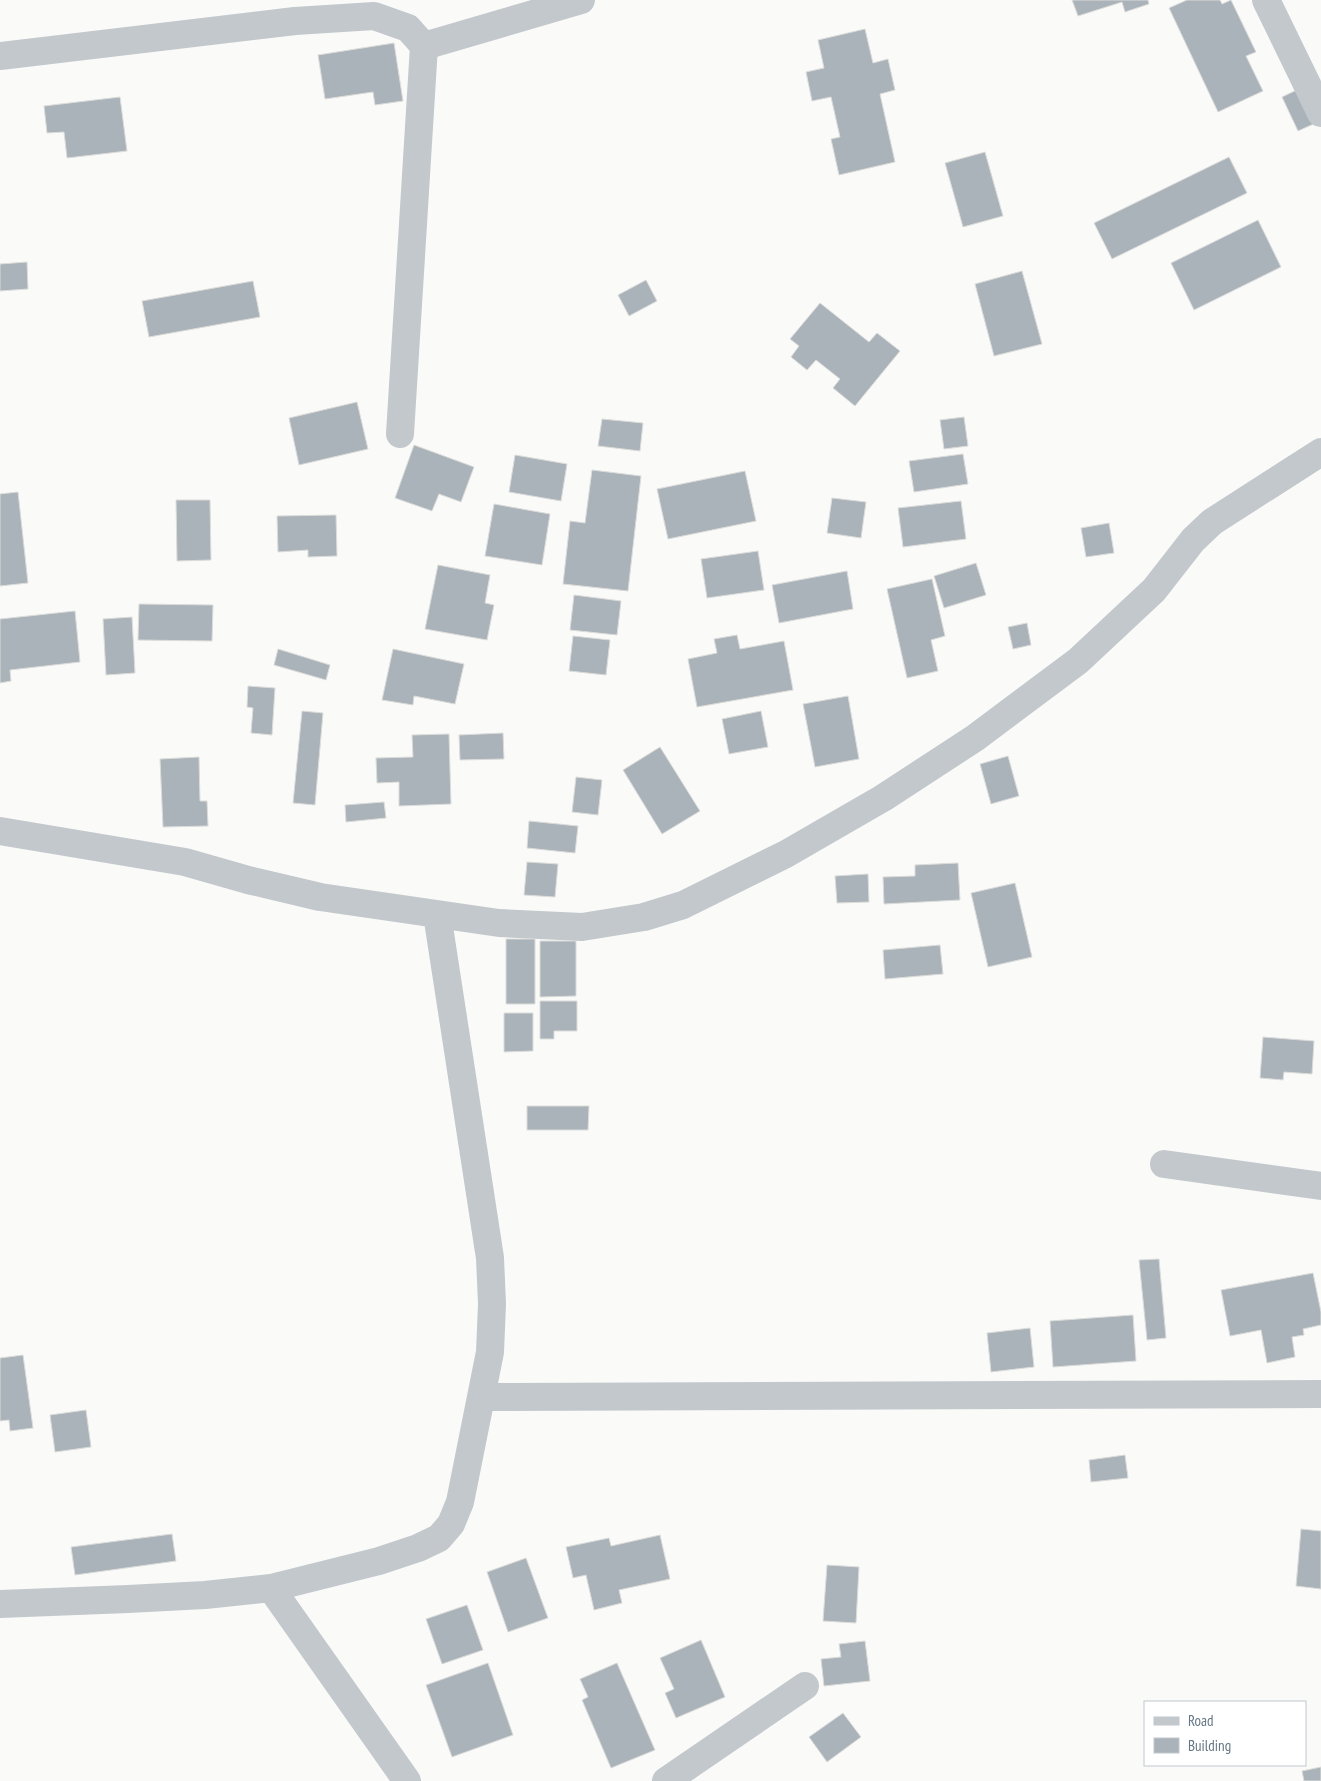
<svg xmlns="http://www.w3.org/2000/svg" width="1321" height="1781" font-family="'PT Sans Narrow',sans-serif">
<rect width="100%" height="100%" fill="#fafaf8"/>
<path fill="#aab3b9" stroke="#dcdcda" d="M1072 0H1148L1149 4 1125 12 1122 2 1078 16Z
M1187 0H1220L1222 4 1231 0 1256 52 1246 56 1263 91 1218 112 1169 8Z
M865 29 873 63 888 59 895 90 880 94 895 162 839 175 831 139 840 137 831 97 812 101 806 72 824 68 818 40Z
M394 43 403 101 375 105 373 92 325 99 318 55Z
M1301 88 1318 122 1298 131 1282 97Z
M120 97 127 151 67 158 64 132 47 133 44 106Z
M985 152 1003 216 963 227 945 163Z
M1229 157 1247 193 1112 259 1094 223Z
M1258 220 1281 267 1194 310 1171 263Z
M27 262 28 289 0 291V264Z
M1022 271 1042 344 994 356 975 284Z
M646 280 657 301 629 316 618 295Z
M253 281 260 317 149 337 142 301Z
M820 303 869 342 877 333 900 351 855 406 833 388 840 379 816 360 807 370 791 357 799 346 790 339Z
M357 402 368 449 299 465 289 418Z
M964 417 968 446 944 449 940 420Z
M602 419 643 423 640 451 598 446Z
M414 445 474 467 461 502 439 494 432 511 395 498Z
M963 454 968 484 914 492 909 461Z
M515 455 567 464 561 501 509 492Z
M592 470 641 476 628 591 563 584 570 521 585 523Z
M745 471 756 521 668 539 657 489Z
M18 492 28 583 0 586V494Z
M832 498 866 502 861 538 827 533Z
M176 500H210L211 560 177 561Z
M961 501 966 539 903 547 898 508Z
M494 504 550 514 542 565 485 556Z
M336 515 337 556 308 557V550L278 552 277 516Z
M1109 523 1114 553 1086 557 1081 528Z
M758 551 764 590 707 598 701 559Z
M976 563 986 595 944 608 934 576Z
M438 565 490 575 485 603 494 605 487 640 425 629Z
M847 571 853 609 779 623 772 585Z
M932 579 945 636 931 640 938 671 907 678 887 589Z
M574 595 621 601 617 635 570 630Z
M139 604 213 605 212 641 138 640Z
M75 611 80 662 10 670 11 681 0 683V619Z
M132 617 135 673 106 675 103 619Z
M1027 623 1031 645 1013 649 1008 627Z
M737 635 740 649 784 641 793 690 697 707 688 659 717 653 714 639Z
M573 636 610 640 606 675 569 671Z
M278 649 330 665 326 680 274 665Z
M393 649 464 664 455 704 414 696 413 705 382 700Z
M248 686 275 688 272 735 251 733 253 708 247 707Z
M848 696 859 759 815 767 803 704Z
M302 711 323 713 315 805 293 803Z
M761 711 768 747 729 754 722 719Z
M503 733 504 759 460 760 459 735Z
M449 734 451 804 399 806V782L377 783 376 758 413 757 412 735Z
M660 747 700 811 662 834 623 770Z
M1008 756 1019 796 991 804 980 764Z
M199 757 200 801H207L208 826 163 827 160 759Z
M576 777 602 780 598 815 572 812Z
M384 802 386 818 346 822 345 805Z
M529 821 578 826 575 853 527 848Z
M527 862 558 864 555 897 524 895Z
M958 863 960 900 884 904 883 877 915 876V865Z
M868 874 869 902 837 903 835 876Z
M1015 883 1032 957 988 967 971 893Z
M506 939H535V1004H506Z
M540 941H576V996L540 997Z
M940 945 943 974 885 979 883 950Z
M540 1001H577V1031H554V1039H540Z
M504 1013H533V1051L504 1052Z
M1263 1037 1314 1041 1312 1074 1284 1072 1283 1080 1260 1078Z
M527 1106H589L588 1130H527Z
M1159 1259 1166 1338 1147 1340 1139 1260Z
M1313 1273 1321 1312V1325L1303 1329 1304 1335 1292 1337 1295 1357 1267 1363 1261 1330 1230 1336 1221 1290Z
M1133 1315 1136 1361 1053 1367 1050 1321Z
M1030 1328 1034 1367 991 1372 987 1333Z
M23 1355 33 1428 10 1431 9 1420 0 1421V1358Z
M86 1410 91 1447 55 1452 50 1415Z
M1125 1455 1128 1478 1091 1482 1089 1460Z
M1301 1529 1321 1531V1589L1296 1586Z
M172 1534 176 1561 75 1575 71 1547Z
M660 1535 670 1579 619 1590 622 1603 594 1610 586 1575 573 1578 566 1547 609 1538 611 1546Z
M526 1558 548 1618 508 1632 487 1572Z
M827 1565 859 1567 856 1623 823 1621Z
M467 1605 483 1650 442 1664 426 1619Z
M701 1640 725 1697 676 1718 665 1693 674 1689 660 1658Z
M865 1641 870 1681 824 1686 821 1659 841 1657 839 1644Z
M488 1663 513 1735 452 1757 426 1685Z
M617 1663 655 1750 611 1768 582 1700 588 1697 580 1679Z
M843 1713 861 1737 827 1762 809 1737Z
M1321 1767V1781H1304L1302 1771Z"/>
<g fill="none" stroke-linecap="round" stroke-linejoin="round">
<path stroke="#c3c8cc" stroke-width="28" d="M1266 0 1321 113
M424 46 581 0
M0 56 295 21 374 16 408 28 424 46 400 434
M0 831 185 862 248 880 320 897 437 914 499 923 582 927 644 917 683 905 786 854 883 798 975 738 1078 661 1154 590 1193 540 1212 522 1321 452
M1164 1164 1321 1186
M481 1397 1321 1394
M271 1588 407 1781
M0 1604 128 1599 205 1595 271 1588 379 1561 418 1548 439 1538 451 1524 460 1502 490 1352 492 1304 490 1258 437 914
M666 1781 805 1686"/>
</g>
<rect x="1144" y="1701" width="162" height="65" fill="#ffffff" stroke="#c1c8cd"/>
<rect x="1154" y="1717" width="25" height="8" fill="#c3c8cc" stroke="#c1c8cd"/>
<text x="1188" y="1726" font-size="15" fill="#657683">Road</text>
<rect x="1154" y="1738" width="25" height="15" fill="#aab3b9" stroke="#c1c8cd"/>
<text x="1188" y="1751" font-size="15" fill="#657683">Building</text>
</svg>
